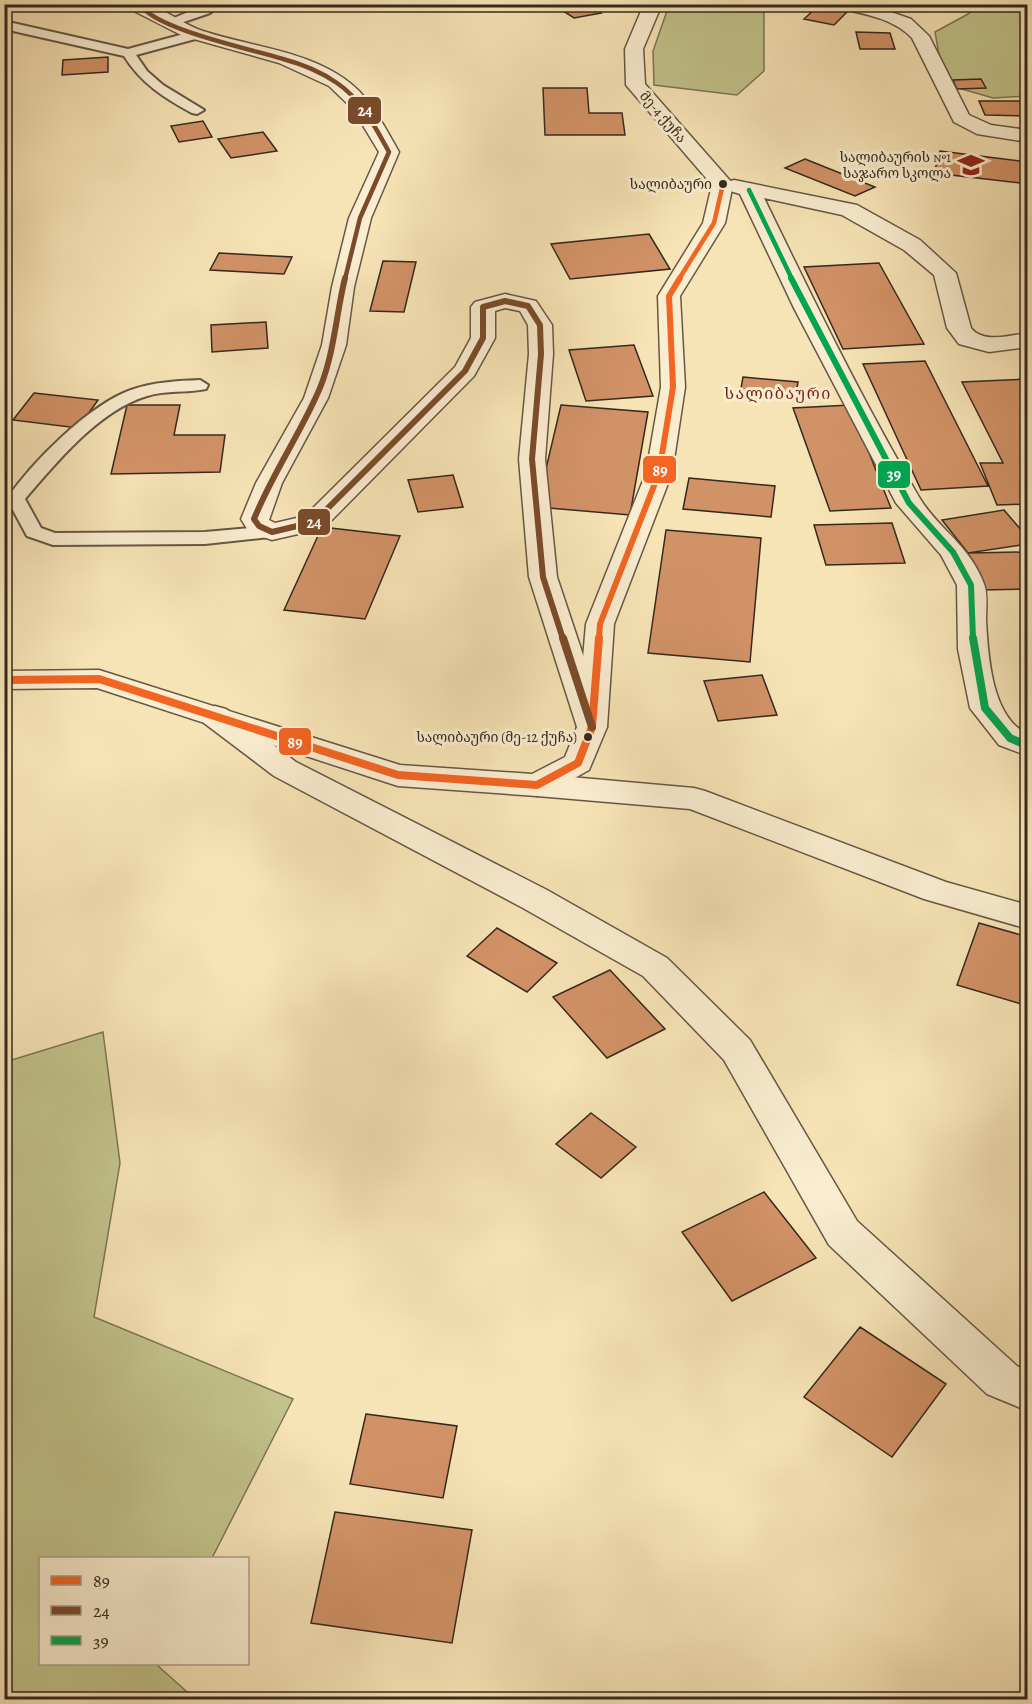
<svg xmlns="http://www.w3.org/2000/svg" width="1032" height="1704" font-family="Alegreya,'Noto Serif Georgian',serif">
<rect width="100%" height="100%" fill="#f7e4b6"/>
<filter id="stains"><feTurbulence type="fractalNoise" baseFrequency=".00333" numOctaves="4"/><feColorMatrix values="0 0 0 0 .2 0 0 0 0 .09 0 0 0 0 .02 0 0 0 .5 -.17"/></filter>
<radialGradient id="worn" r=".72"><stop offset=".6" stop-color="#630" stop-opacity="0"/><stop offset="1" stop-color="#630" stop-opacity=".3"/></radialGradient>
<path fill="#c2c28a" stroke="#7c7554" stroke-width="1.5" d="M669 5H764V71L737 95 654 85 653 51Z
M980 5H1027V96L993 98 944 84 935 32 968 14Z
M103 1032 120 1163 94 1317 293 1399 212 1558H40V1664H158V1666L195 1699H5V1062Z"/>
<path fill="#d29267" stroke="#35281e" stroke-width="1.5" d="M552 4H588L601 13 574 18Z
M817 7 847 12 834 25 804 19Z
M856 32 890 33 895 49H860Z
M108 57V72L62 75 63 60Z
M981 79 986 88 957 89 953 80Z
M543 88H587L589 113H622L625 135H545Z
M979 101H1022L1028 116 985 115Z
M203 121 212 137 179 142 171 126Z
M263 132 277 151 231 158 218 139Z
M940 151 1028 162V184L934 173Z
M805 159 875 187 855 196 785 168Z
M649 234 670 269 570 279 551 244Z
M219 253 292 257 284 274 210 270Z
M383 261 416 262 404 312 370 311Z
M879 263 924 344 843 349 804 267Z
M266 322 268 348 212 352 211 325Z
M634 345 653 396 586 401 569 350Z
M925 361 988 486 921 490 863 364Z
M743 377 798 382 795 400 740 394Z
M1028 379V504L997 505 980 463H1003L962 382Z
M34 393 98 400 78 428 13 420Z
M127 405H180L174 435H225L220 472 111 474Z
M561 405 648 412 630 515 537 507Z
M850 405 891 508 830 511 793 408Z
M453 475 463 507 418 512 408 480Z
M689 478 775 486 771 517 683 509Z
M1004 510 1028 538V544L968 553 942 520Z
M892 523 905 563 826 565 814 525Z
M322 527 400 536 365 619 284 610Z
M666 530 761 538 750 662 648 653Z
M1023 552 1028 564V589L982 590 968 553Z
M762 675 777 715 718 721 704 681Z
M979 923 1028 937V1006L957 985Z
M497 928 557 963 527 992 467 956Z
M610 970 665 1029 607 1058 553 997Z
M591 1113 636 1147 601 1178 556 1144Z
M764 1192 816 1258 732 1301 682 1232Z
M860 1327 946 1384 892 1457 804 1397Z
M366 1414 457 1426 443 1498 350 1484Z
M335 1512 472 1530 452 1643 311 1623Z"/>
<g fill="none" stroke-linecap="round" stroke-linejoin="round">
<g stroke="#665744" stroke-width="4">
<path id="service" d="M207 4H222L210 13 172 26 168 27 162 23Z
M4 21 128 49 195 31 199 32 201 35 199 38 136 55 147 71 163 85 204 110 197 114 192 113C164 98 141 83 124 56L4 29Z
M200 380 208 385 206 389C187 393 166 390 147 396 99 410 56 463 25 499L41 528 55 533 205 532 272 526 279 528 281 532 279 536 205 544 53 545 27 536 7 499C32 462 89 405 131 390 153 382 177 381 200 380Z"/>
</g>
<g stroke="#665744" stroke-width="3">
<path id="minor" d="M131 4C137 4 145 3 150 5 168 11 184 25 203 31 254 48 319 51 359 91 376 109 387 131 399 152L371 218 354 287 346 345 328 398 282 483 269 520 275 523 305 516 455 367 471 338V307L475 302 505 294 536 301 552 325 553 354 545 459 557 577 607 727 603 734 592 737 581 734 577 727 529 577 519 459 529 354 528 325 520 311 505 308 495 311V338L474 376 324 528 272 540 249 532 241 519 256 483 304 398 322 345 332 287 349 218 379 152 353 109 329 86 279 63 183 36 136 12Z
M836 4H868L911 19 929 36 969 115 991 125 1028 130V142L977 134 954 122 912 38C893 18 864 14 838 8Z
M734 180 857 205 920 240 956 273 971 328C983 344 1010 335 1028 333V347L989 352 959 344 947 328 934 275 904 250 842 215 764 198C813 299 862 400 919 497 937 528 970 545 984 584 988 594 986 609 986 620 988 654 991 718 1028 734V756L999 745 970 708 958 649 957 585 941 555 896 503 794 308 740 194 727 190 724 186 727 182Z
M215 706 226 709 296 762 547 890 667 958 750 1040 857 1221 1017 1366 1028 1371V1411L987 1394 829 1245 724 1060 643 976 523 908 274 776 204 723 200 716 204 709Z
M537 774 694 788 705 791 946 882 1028 905V929L924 899 690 809 537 796 526 793 521 785 526 777Z"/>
</g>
<g stroke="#665744" stroke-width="3">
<path id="tertiary" d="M644 4H662L643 49 645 84 733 184 725 223 680 296 685 387 672 473 614 624 607 727 589 770 548 793 537 796 398 786 97 688 4 689V671L99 670 400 765 532 774 565 757 577 727 586 624 646 473 661 387 658 296 703 223 712 185 626 85 625 49Z"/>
</g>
<use href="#service" fill="#faedd0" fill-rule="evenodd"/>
<use href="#minor" fill="#faedd0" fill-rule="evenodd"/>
<use href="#tertiary" fill="#faedd0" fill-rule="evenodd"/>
<g stroke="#faedd0" stroke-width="8">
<path id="bus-1-far2" d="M679 279 714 223 723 184"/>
</g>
<g stroke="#faedd0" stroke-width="10">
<path id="bus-1-far1" d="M599 639 600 624 659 473 673 387 669 296 680 278"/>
</g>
<g stroke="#faedd0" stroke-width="12">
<path id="bus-1" d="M4 680 99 679 398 775 537 785 578 763 592 727 599 638"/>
</g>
<g stroke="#faedd0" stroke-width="8">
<path id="bus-2-far2" d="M140 4C153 29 255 50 283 59 302 64 321 72 337 83 362 100 375 127 389 152L360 218 345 279"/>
</g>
<g stroke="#faedd0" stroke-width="10">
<path id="bus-2-far1" d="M345 278C335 319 334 361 315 399 296 440 271 477 254 519L259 526 272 532 314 522 465 371 483 338V307L505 301 528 306 540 325 541 354 532 459 543 577 563 639"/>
</g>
<g stroke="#faedd0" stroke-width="12">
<path id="bus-2" d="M563 638 592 727"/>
</g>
<g stroke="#faedd0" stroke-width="8">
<path id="bus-3-far2" d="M749 190 792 279"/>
</g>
<g stroke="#faedd0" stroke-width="10">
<path id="bus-3-far1" d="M791 278 909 503 953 552 971 585 973 639"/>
</g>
<g stroke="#faedd0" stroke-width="12">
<path id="bus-3" d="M973 638 985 708 1010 738 1028 746"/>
</g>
<use href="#bus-1-far2" stroke="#f26522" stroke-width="4.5"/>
<use href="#bus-1-far1" stroke="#f26522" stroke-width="6"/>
<use href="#bus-1" stroke="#f26522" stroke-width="8"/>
<use href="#bus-2-far2" stroke="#7a4b2a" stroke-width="4.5"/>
<use href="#bus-2-far1" stroke="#7a4b2a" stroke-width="6"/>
<use href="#bus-2" stroke="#7a4b2a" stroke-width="8"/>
<use href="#bus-3-far2" stroke="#00a651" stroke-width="4.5"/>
<use href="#bus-3-far1" stroke="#00a651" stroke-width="6"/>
<use href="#bus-3" stroke="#00a651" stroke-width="8"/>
</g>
<defs>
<g id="school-bare" transform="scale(2.07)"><path d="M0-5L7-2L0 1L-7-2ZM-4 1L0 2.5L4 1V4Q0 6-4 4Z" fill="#8f2418" stroke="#faedd0" stroke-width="2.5" paint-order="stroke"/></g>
</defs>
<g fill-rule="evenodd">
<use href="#school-bare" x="971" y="165"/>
</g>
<g fill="#35281e" stroke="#faedd0" stroke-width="2">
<circle cx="723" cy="184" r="5"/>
<circle cx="588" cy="737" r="5"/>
</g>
<g text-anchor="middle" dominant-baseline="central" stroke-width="6" stroke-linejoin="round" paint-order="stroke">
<g font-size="14" fill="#35281e" stroke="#faedd0">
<text transform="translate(663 117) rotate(49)">მე-4 ქუჩა</text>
</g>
<g font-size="14" fill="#35281e" stroke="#faedd0" text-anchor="end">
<text x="951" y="157">სალიბაურის №1<tspan x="951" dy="16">საჯარო სკოლა</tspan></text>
</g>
<g font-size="14" fill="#35281e" stroke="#faedd0" text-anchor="end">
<text x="712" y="184">სალიბაური</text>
<text x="577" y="737">სალიბაური (მე-12 ქუჩა)</text>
</g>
<g font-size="16" letter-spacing="1.5" fill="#7a1f14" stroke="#faedd0">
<text x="778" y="394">სალიბაური</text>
</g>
</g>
<g stroke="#faedd0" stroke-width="2">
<rect x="347" y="96" width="35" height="29" rx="6" fill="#7a4b2a"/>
<rect x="642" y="455" width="35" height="29" rx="6" fill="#f26522"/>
<rect x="877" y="460" width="34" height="29" rx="6" fill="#00a651"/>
<rect x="297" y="508" width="34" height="28" rx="6" fill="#7a4b2a"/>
<rect x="278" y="727" width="34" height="29" rx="6" fill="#f26522"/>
</g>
<g font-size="16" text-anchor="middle" font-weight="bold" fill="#fff">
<text x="365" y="116">24</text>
<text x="660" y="476">89</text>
<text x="894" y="480">39</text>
<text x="314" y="528">24</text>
<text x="295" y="748">89</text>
</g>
<rect width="1032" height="1704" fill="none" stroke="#f7e4b6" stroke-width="24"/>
<rect x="6" y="6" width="1020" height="1692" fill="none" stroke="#35281e" stroke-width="3"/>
<rect x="12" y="12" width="1008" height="1680" fill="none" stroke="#35281e" stroke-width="1.5"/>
<rect x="39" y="1557" width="210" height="108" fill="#faedd0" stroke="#ab9e89" stroke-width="1.5"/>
<rect x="51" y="1576" width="30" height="9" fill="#f26522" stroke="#ab9e89" stroke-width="1.5"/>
<text x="93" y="1587" font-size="18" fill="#35281e">89</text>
<rect x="51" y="1606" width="30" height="9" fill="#7a4b2a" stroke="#ab9e89" stroke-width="1.5"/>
<text x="93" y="1617" font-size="18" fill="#35281e">24</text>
<rect x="51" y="1636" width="30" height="9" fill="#00a651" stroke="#ab9e89" stroke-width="1.5"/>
<text x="93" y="1647" font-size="18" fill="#35281e">39</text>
<rect width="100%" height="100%" filter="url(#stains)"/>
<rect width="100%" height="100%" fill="url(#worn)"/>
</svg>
